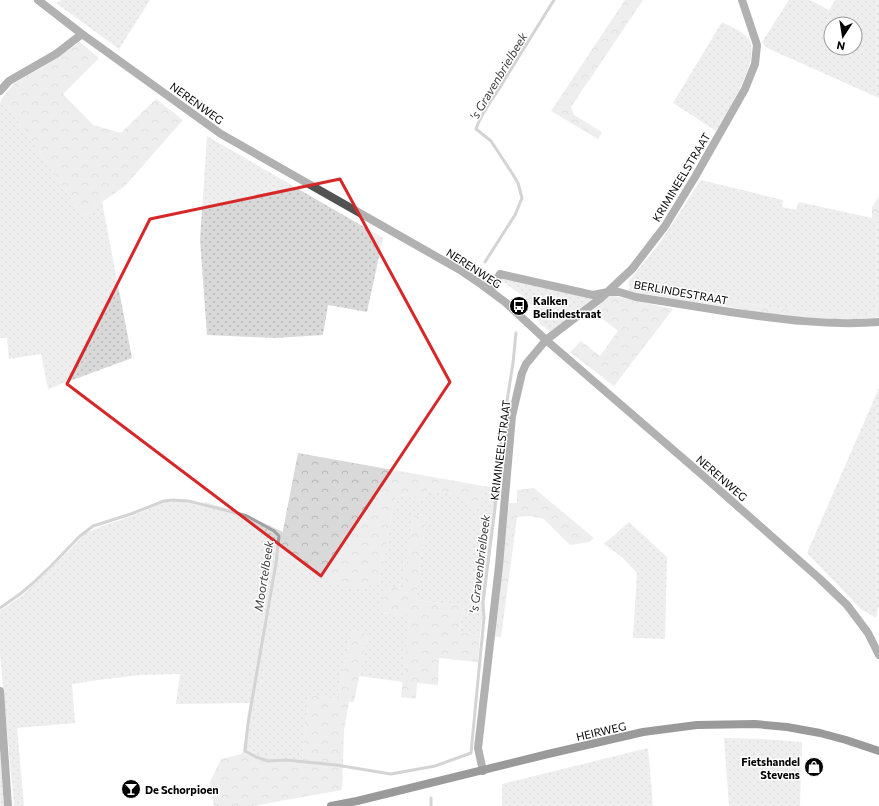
<svg xmlns="http://www.w3.org/2000/svg" width="879" height="806" font-family="Commissioner,sans-serif">
<defs>
<pattern id="grass-dots" width="8" height="8" patternUnits="userSpaceOnUse"><rect width="8" height="8" fill="#d9d9d9"/><path d="M2 2h.1M6 6h.1" fill="none" stroke="#b8b8b8" stroke-width="1.8" stroke-linecap="round"/></pattern>
<pattern id="forest-crowns" width="20" height="18" patternUnits="userSpaceOnUse"><rect width="20" height="18" fill="#d9d9d9"/><path d="M2 6a3 3 0 1 1 6 0M12 15a3 3 0 1 1 6 0" fill="none" stroke="#b8b8b8"/></pattern>
</defs>
<rect width="100%" height="100%" fill="#fff"/>
<path fill="url(#grass-dots)" fill-rule="evenodd" d="M62 0H150L119 49 56 3Z
M789 0H810L829 10 835 0H879V98L767 48 762 42ZM831 24H855V48H831Z
M722 22C730 26 746 33 750 41 759 64 727 111 716 131L673 103Z
M2 98 84 217 102 202 132 358 48 389 41 354 9 359 7 338H0V103Z
M207 136 383 238 367 312 328 305 323 335 276 338 207 335 200 240Z
M701 180 783 200 782 207 796 210 799 202 872 218 879 221V290L876 314 867 315 837 314 798 311 630 286 628 284 629 281 659 244Z
M503 277 594 298 551 332 540 324 533 307 523 296 501 280Z
M879 388V605L876 618 861 609 807 553Z
M483 486 499 488 480 635 459 632 464 606 416 600 426 516 414 515 403 589 381 613 410 616 403 682 359 676 368 634 353 630 336 699 309 695 302 761 242 754 251 703 176 704 180 674 140 675 99 680 72 684 75 723 17 728 24 806H14L0 654V611L24 594 70 550 86 533 103 526 132 516 166 502 181 501 204 507 205 502 247 515 283 532 278 556 379 583 396 494 424 500 426 489 464 496 470 506 481 499Z
M629 522 667 557 665 639 633 638 637 573 622 557 604 544Z
M724 738 763 739 802 742 800 806H729Z
M648 748 653 806H502V784Z
M0 749 4 806H0Z"/>
<path fill="url(#forest-crowns)" d="M625 0H643L571 107 574 115 602 132 598 139 551 111Z
M80 42 99 58 63 94 93 125 121 133 156 99 183 120 125 186 102 202 84 217 2 98 14 84 26 76 44 66Z
M879 196V221L872 218V207Z
M630 286 798 311 837 314 867 315 876 314 879 290V317C829 323 777 315 728 307 695 302 662 297 628 291Z
M609 295 673 309 614 386 570 352 581 341 600 356 618 331 593 311Z
M298 453 483 486 481 499 477 508 470 506 464 496 426 489 424 500 396 494 379 584 352 588 331 582 278 556Z
M534 488 594 538 589 542 570 545 544 519 531 516 517 517 501 637H495L509 503H517V490Z
M414 515 426 516 416 600 464 606 459 632 480 635 478 662 439 658 438 685 417 683 416 699 401 697 410 616 381 613 385 586 403 588Z
M353 630 368 634 354 702H349L344 731 342 790 252 806H214L210 782 221 759 242 754 302 761 309 695 336 699Z"/>
<g fill="none" stroke-linecap="round" stroke-linejoin="round">
<path stroke="#a0a0a0" stroke-width="3" d="M485 262 515 215 522 198 518 183 512 173 491 141 476 129C481 114 491 101 499 89 517 59 536 29 554 0
M0 608 20 594 32 584 51 566 79 537 93 526 131 514 164 501 173 500 188 501 233 512 247 516 274 531 279 536 276 563 248 723 245 751 256 757 268 761 286 760 336 765 391 774 435 766 471 753 484 618 483 602 495 508 500 446 513 363 516 333
M431 806V798"/>
<path stroke="#525252" stroke-width="8" d="M38 0 82 34 221 134 460 270 482 285 505 302 546 340 700 473 820 579 847 605 868 633 879 655
M0 91 9 81 56 54 82 34
M490 291 500 274 593 295 608 292H619L636 297C667 302 699 307 730 312 779 319 829 326 879 322
M0 691 8 806
M483 771 478 748 499 566 512 416 522 373 526 364 546 340 601 298 632 269 665 226 695 177 745 89 755 64 757 45 742 0"/>
<path stroke="#1f1f1f" stroke-width="8" d="M331 806 357 801 548 754 643 732 697 725 755 724 787 727 820 733 846 740 879 751"/>
</g>
<path d="M0 0H879V806H0ZM340 179 450 382 321 576 67 384 150 219Z" fill="#fff" fill-opacity=".55" fill-rule="evenodd"/>
<path fill="none" stroke="#d62828" stroke-width="3" stroke-linejoin="round" d="M340 179 450 382 321 576 67 384 150 219Z"/>
<defs>
<g id="bus-disc" transform="scale(1)"><circle r="9.5" fill="#000" stroke="#fff"/><path d="M-5-6H5V4H4V6H2V4H-2V6H-4V4H-5ZM-3.5-4V0h7V-4ZM-3.5 1.2v1.5H-2V1.2ZM2 1.2v1.5H3.5V1.2Z" fill="#fff"/></g>
<g id="shop-disc" transform="scale(1)"><circle r="9.5" fill="#000" stroke="#fff"/><path d="M-5-2.5h2.3a2.7 3.5 0 0 1 5.4 0H5L5.5 6h-11ZM-1.5-2.5h3a1.5 2.3 0 0 0-3 0Z" fill="#fff"/></g>
<g id="bar-disc" transform="scale(1)"><circle r="9.5" fill="#000" stroke="#fff"/><path d="M-6-5H6L.8 .8V4.5H3.5V6h-7V4.5H-.8V.8Z" fill="#fff"/></g>
</defs>
<g fill-rule="evenodd">
<use href="#bus-disc" x="519" y="306"/>
<use href="#shop-disc" x="814" y="767"/>
<use href="#bar-disc" x="131" y="789"/>
</g>
<g text-anchor="middle" dominant-baseline="central" stroke-width="3" stroke-linejoin="round" paint-order="stroke">
<g font-size="11" fill="#000" stroke="#fff">
<text transform="translate(197 103) rotate(36)">NERENWEG</text>
<text transform="translate(681 177) rotate(-59)">KRIMINEELSTRAAT</text>
<text transform="translate(474 268) rotate(33)">NERENWEG</text>
<text transform="translate(681 292) rotate(10)">BERLINDESTRAAT</text>
<text transform="translate(500 450) rotate(-83)">KRIMINEELSTRAAT</text>
<text transform="translate(722 478) rotate(41)">NERENWEG</text>
<text transform="translate(601 731) rotate(-13)">HEIRWEG</text>
</g>
<g font-size="11" font-weight="bold" fill="#000" stroke="#fff" text-anchor="start">
<text x="533" y="300">Kalken<tspan x="533" dy="13">Belindestraat</tspan></text>
<text x="800" y="761" text-anchor="end">Fietshandel<tspan x="800" dy="13">Stevens</tspan></text>
<text x="145" y="789">De Schorpioen</text>
</g>
<g font-size="12" font-style="italic" fill="#414141" stroke="#fff">
<text transform="translate(498 76) rotate(-59)">'s Gravenbrielbeek</text>
<text transform="translate(479 564) rotate(-83)">'s Gravenbrielbeek</text>
<text transform="translate(263 576) rotate(-81)">Moortelbeek</text>
</g>
</g>
<g transform="translate(843 36) rotate(192)"><circle r="19" fill="#ffffff" stroke="#999999"/>
<path d="M0-3L7 15L0 10L-7 15Z" fill="#000000"/>
<text y="-6" font-size="11" font-weight="bold" text-anchor="middle" fill="#000000">N</text>
</g>
</svg>
